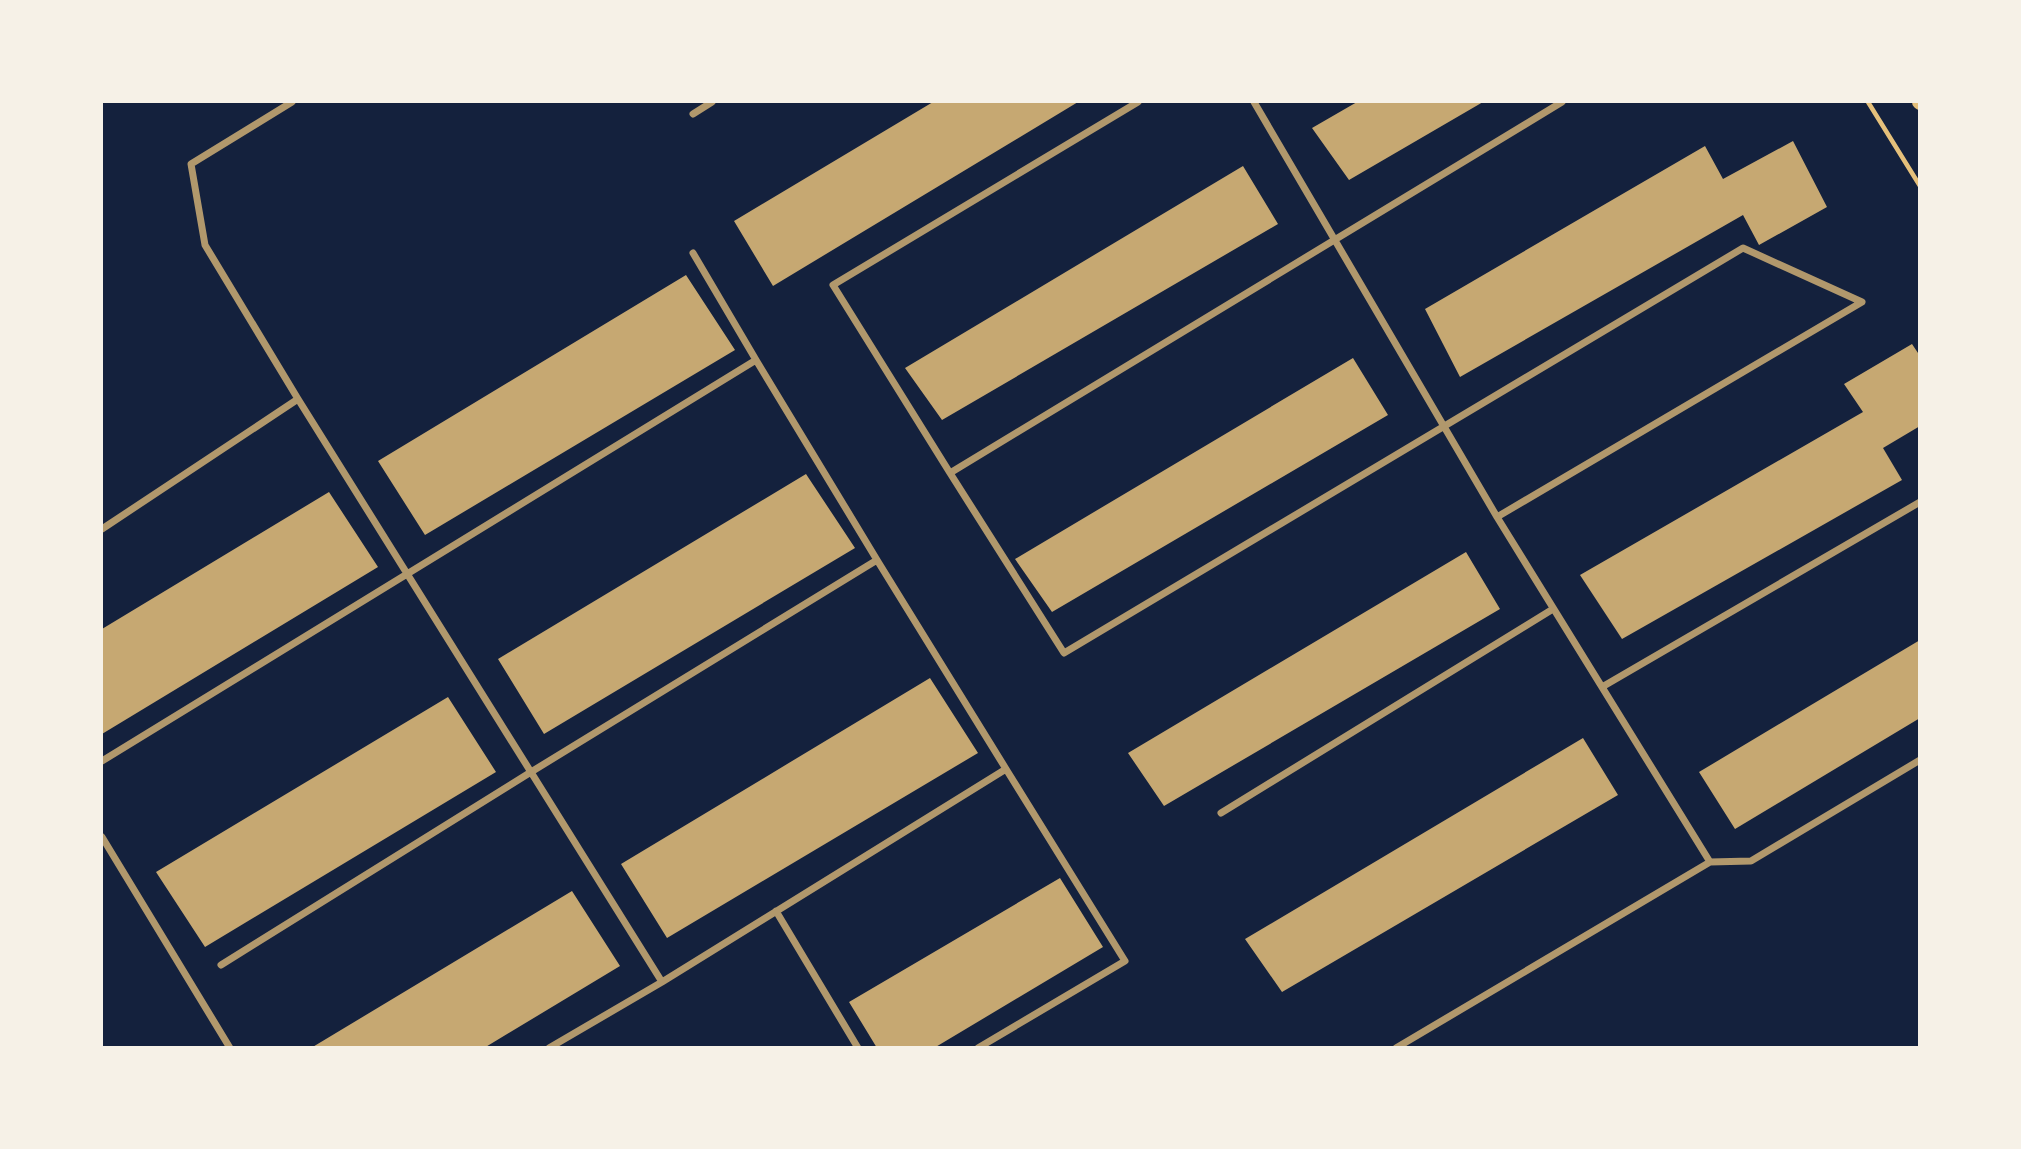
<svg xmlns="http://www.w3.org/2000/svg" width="2021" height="1149" font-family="Raleway,sans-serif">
<rect width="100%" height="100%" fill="#14213d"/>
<path fill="#c6a872" d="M933 102H1078L773 286 734 221Z
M1357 102H1483L1349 180 1312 128Z
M1793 141 1827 207 1759 245 1743 215 1460 377 1425 309 1705 146 1723 179Z
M1243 166 1278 224 942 420 905 368Z
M686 275 735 350 425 535 378 461Z
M1912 344 1920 356V426L1883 448 1902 480 1622 639 1580 575 1863 412 1844 384Z
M1353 358 1388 415 1052 612 1015 559Z
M806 474 855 548 544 734 498 659Z
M329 492 378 567 102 734V629Z
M1466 552 1500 609 1164 806 1128 753Z
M1920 640V718L1735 829 1699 772Z
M930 678 978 753 667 938 621 864Z
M448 697 496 772 205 947 156 872Z
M1583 738 1618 795 1282 992 1245 939Z
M1060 878 1103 947 934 1048H877L849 1002Z
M572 891 620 966 484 1048H311Z"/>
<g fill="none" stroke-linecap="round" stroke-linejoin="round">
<path stroke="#e5c07b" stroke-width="4.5" d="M1868 102 1920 186"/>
<path stroke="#b1986c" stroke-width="7" d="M292 102 191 164 205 245 298 399 662 982 549 1048
M1138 102 833 285 950 473 1562 102
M1254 102 1497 517 1710 862 1396 1048
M693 114 712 102
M693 253 756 360
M950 473 1064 653 1743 248 1862 302 1497 517
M102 529 298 399
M1602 687 1920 502
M102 761 756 360 877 560
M1221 813 1553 609
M102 837 230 1048
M1710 862 1751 861 1920 760
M776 911 858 1048
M221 965 531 772 877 560 1006 769 662 982
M978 1048 1125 961 1006 769"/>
<path stroke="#e5c07b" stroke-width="14" d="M1919 102 1920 103"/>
</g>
<rect width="2021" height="1149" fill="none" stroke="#f6f1e7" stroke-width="206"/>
</svg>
